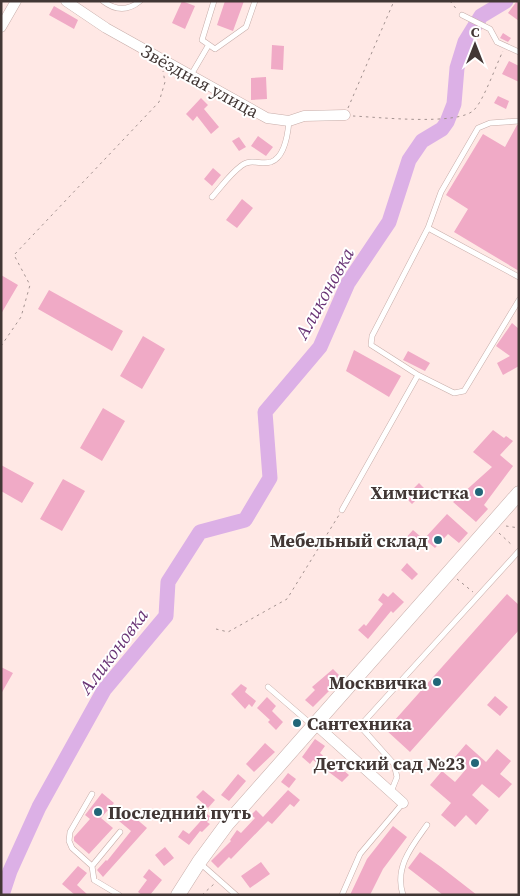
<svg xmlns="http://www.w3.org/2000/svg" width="520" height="896" font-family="'Source Serif 4',serif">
<rect width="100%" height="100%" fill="#ffe8e5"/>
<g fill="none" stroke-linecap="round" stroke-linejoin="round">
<path stroke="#dcb0e6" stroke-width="15" d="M2 895 10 871 39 807 104 690 166 616 168 582 200 532 245 520 270 478 265 412 320 347 348 283 389 222 409 160 422 141 442 129 447 122 454 104 457 68 465 42 481 16 506 1"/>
</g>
<path fill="#f0aac6" d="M182 1 195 6 185 29 172 23Z
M225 1H244L233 31 217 25Z
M517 1H519V21L508 13Z
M54 6 78 20 74 29 49 15Z
M503 33 511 38 508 42 500 38Z
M272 45 284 46 283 70 271 69Z
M509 61 519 66V82L502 74Z
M266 77 267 99 251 100V78Z
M498 96 509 101 506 109 494 103Z
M201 98 208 105 204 109 219 127 211 134 197 116 193 121 186 114Z
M517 125H519V271L454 232 468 209 446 195 483 134 505 147Z
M258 136 273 147 266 156 251 146Z
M239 137 246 147 239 151 232 141Z
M213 168 221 175 212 186 204 179Z
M242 199 253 208 237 228 226 220Z
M1 275 18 285 1 314Z
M49 290 123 331 112 351 38 309Z
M512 323 519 329V366L503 375 497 363 510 356 496 346Z
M143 336 165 349 142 389 120 376Z
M354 350 401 376 389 397 346 371Z
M408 351 430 363 425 371 403 360Z
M103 408 125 421 102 461 80 448Z
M493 430 504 438 506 436 513 441 500 455 513 466 484 505 488 509 476 522 453 502 492 467 473 452Z
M1 465 34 483 22 503 1 491Z
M63 479 85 491 62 531 40 519Z
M419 483 426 490 412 504 405 497Z
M447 514 468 533 459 543 448 534 435 548 424 539Z
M413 530 421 537 412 547 404 540Z
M407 563 418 574 412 580 401 570Z
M393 592 404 602 393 613 391 611 368 639 358 630 364 624 366 626 383 604 378 600 383 593 388 597Z
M507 594 519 605V630L410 752 386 730Z
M1 667 13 673 1 694Z
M333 669 340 676 328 688 330 690 313 707 305 700 315 690 312 687Z
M241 684 247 688 245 692 256 701 252 707 249 704 245 709 231 694Z
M495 696 508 707 500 716 487 705Z
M267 697 276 706 272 711 283 722 276 730 268 722 270 720 257 708Z
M315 739 325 746 320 753 340 771 342 769 349 775 342 782 313 760 310 764 302 757Z
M265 743 275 752 254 772 246 764Z
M466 744 486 762 497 749 511 761 500 774 512 784 499 798 482 784 472 795 489 810 476 825 466 815 455 827 441 815 451 803 430 785 442 771 455 782 467 768 455 757Z
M288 773 296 779 289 788 281 782Z
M238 774 246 781 229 801 221 795Z
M203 790 215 800 208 808 196 797Z
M288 790 300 800 294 807 290 804 272 824 268 821 231 859 229 857 218 868 211 861 231 841 230 840 237 830 241 833 255 818 251 815 256 810 263 817Z
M102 793 114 803 101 818 113 828 89 854 74 841V837L90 819 85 815Z
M127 811 147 828 103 877 97 870 106 860 107 861 131 831 119 821Z
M207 814 211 817 207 822 210 824 202 832 200 831 189 845 178 837 183 830 189 834Z
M393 826 407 837 383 869 370 895H350L367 859Z
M165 847 174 858 164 866 155 855Z
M420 852 441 867 477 895H443L408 868Z
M261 862 270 874 250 888 241 876Z
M78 866 87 873 77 885 88 895H75L62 884Z
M149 869 162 880 150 895H142L138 892 147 880 143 877Z"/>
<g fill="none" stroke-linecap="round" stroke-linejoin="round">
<g stroke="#c7ada9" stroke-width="6">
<path id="lane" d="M103 1C116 11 128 11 140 1
M214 1 202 40 215 49 246 27 255 1
M462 15 490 29 497 42 519 52
M191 75 208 46
M519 121 490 123 478 128 441 192 428 228 372 336 371 345 418 375 454 393 464 391 519 300
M212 197C221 187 230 174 241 166 250 158 261 165 271 162 285 157 288 133 289 121
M428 228 519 277
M342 510 418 375
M268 687 312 725
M391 792 397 777 394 764 360 726 519 551
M92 794 70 832 69 841 72 848 92 866 94 880 119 895
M201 864 236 895
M92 866 120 832
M342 895 360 854 403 803
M403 895C394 867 412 846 427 825"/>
</g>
<g stroke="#c7ada9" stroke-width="11">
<path id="street" d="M66 1 106 28 267 118 289 121 304 116 345 115
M1 27 16 1
M315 724 403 803"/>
</g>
<g stroke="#c7ada9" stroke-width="15">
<path id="secondary" d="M178 895 199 862 227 824 519 493"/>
</g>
<path stroke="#a49391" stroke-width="1" stroke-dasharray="2.5 4" stroke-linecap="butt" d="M450 1 458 11
M348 108 394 1
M353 116C377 117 458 126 474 110 484 100 496 65 503 51
M1 346 21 317 30 285 14 255 159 102 165 82 163 71
M506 526 519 528
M499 533 513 546
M457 579 473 592
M216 629 228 632 287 599 339 515
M202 895 214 884"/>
<use href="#lane" stroke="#fff" stroke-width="5"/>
<use href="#street" stroke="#fff" stroke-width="10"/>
<use href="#secondary" stroke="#fff" stroke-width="14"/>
</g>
<g fill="#226678" stroke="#fff" stroke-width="2">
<circle cx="479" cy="492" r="5"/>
<circle cx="438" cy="540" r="5"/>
<circle cx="437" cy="682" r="5"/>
<circle cx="297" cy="723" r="5"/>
<circle cx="475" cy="763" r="5"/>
<circle cx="98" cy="812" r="5"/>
</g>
<g text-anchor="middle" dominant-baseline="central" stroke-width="4" stroke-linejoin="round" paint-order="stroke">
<g font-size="18" fill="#423735" stroke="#fff">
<text transform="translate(200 81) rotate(29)">Звёздная улица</text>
</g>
<g font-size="18" font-weight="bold" fill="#423735" stroke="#fff" text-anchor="end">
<text x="469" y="492">Химчистка</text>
<text x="428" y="540">Мебельный склад</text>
<text x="427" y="682">Москвичка</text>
<text x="307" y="723" text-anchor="start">Сантехника</text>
<text x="465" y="763">Детский сад №23</text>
<text x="108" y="812" text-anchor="start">Последний путь</text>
</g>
<g font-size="19" font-style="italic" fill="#693475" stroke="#fff">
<text transform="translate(324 293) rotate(-61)">Аликоновка</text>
<text transform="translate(113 651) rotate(-53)">Аликоновка</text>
</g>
</g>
<rect width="520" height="896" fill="none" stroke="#423735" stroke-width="5"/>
<g transform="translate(475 45)" stroke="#ffffff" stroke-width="4" paint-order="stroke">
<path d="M0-4L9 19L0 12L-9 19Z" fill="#423735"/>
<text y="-8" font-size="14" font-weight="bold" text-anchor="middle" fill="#423735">С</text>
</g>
</svg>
